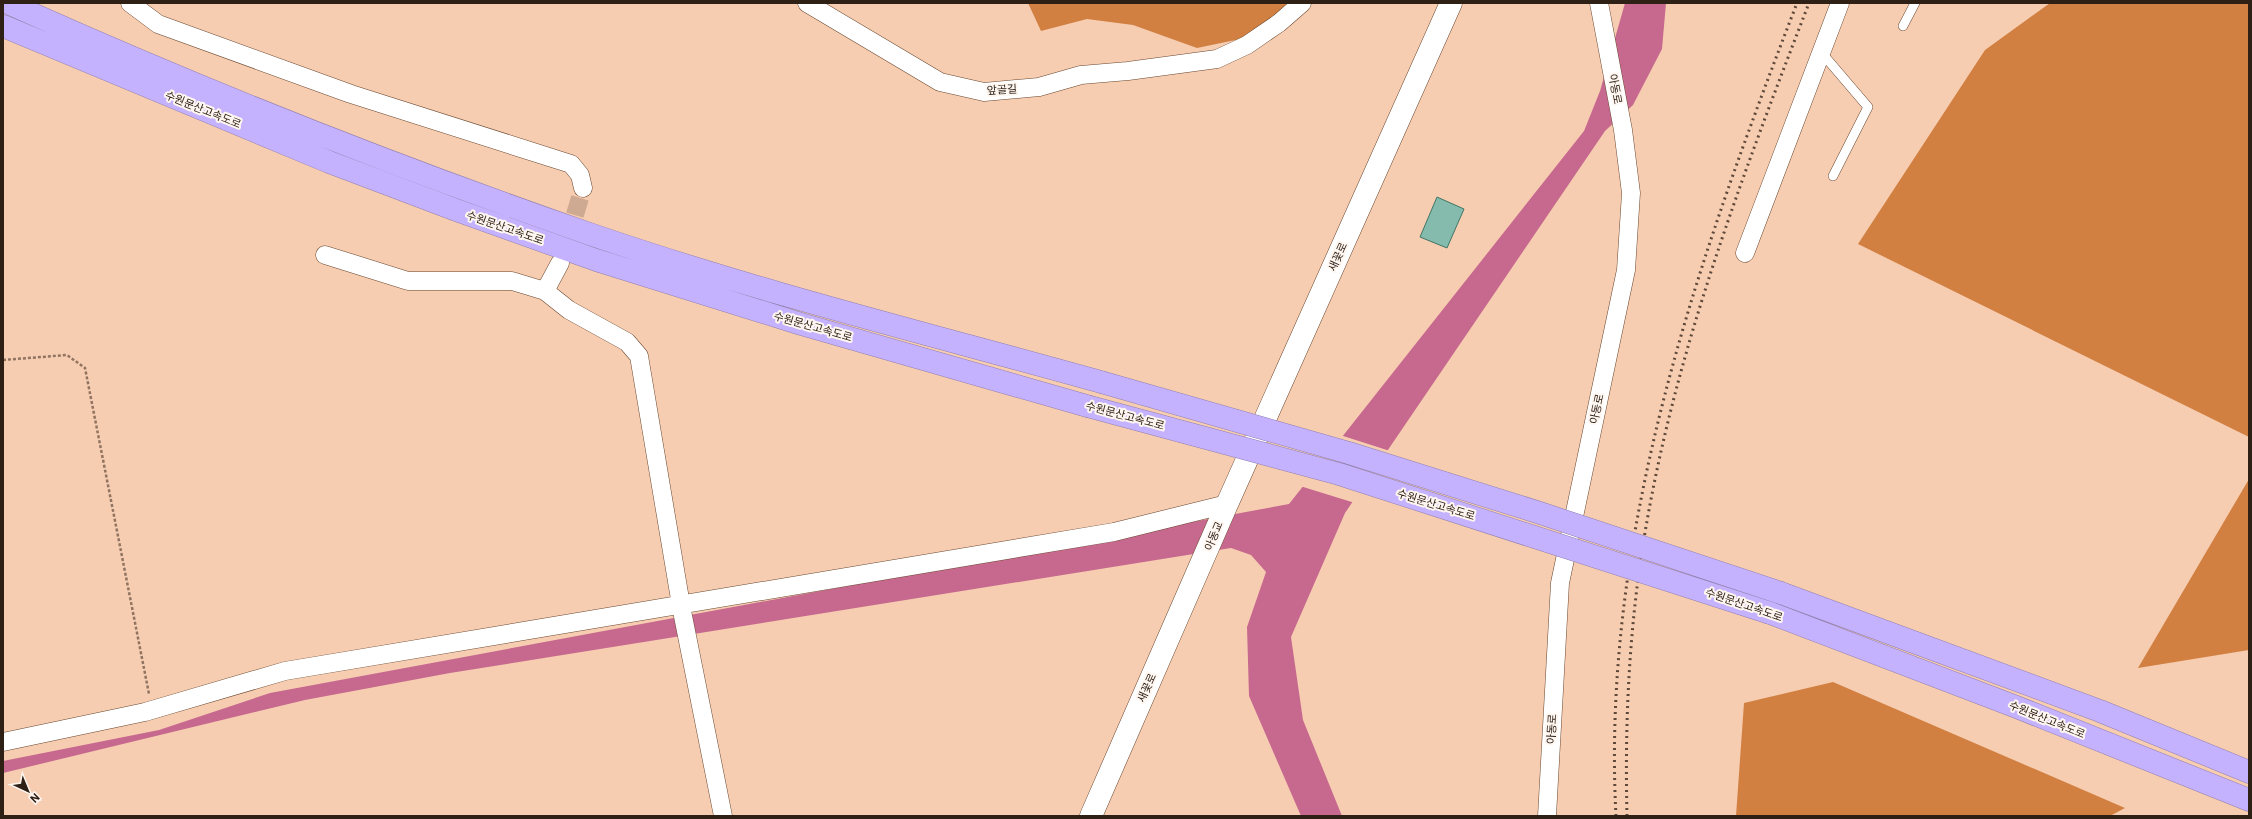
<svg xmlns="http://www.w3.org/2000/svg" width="2252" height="819" font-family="Roboto,'Noto Sans KR',sans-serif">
<rect width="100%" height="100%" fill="#f7cdb1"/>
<path fill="#d18042" d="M1028 3H1288L1250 37 1197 48 1133 25 1087 19 1041 31Z
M2050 3H2249V437L1858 244 1985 50Z
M2249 479V650L2138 668Z
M1833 682 2125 808 2110 816H1736L1744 703Z"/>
<path fill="#c7698f" d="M1625 3H1666L1662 49 1633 105 1605 131 1345 513 1291 637 1303 720 1342 816H1301L1249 696 1247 627 1266 572 1251 555 1231 548 450 673 305 700 3 773V761L159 730 270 693 1289 504 1584 131 1600 91Z"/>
<path fill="#f7cdb1" d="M1340 435 1390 451 1355 503 1300 486Z"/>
<path fill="#85bbac" stroke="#417567" d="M1437 197 1464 209 1447 248 1420 237Z"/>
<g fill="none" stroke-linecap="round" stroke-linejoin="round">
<path stroke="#cfaa92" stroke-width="18" stroke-dasharray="18 9" stroke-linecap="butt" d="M567 241 583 188"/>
<g stroke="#69472f" stroke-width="10">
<path id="lane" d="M1903 26 1915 3
M1821 52 1868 107 1833 176"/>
</g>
<g stroke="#69472f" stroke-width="19">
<path id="street" d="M130 3 158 24 351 94 571 164 580 175 583 188
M807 3 940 82 984 92 1039 87 1081 75 1128 71 1217 59 1247 45 1279 23 1302 3
M1745 253 1840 3
M325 255 408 281H512L545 291 569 310 627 342 639 356 682 611 723 816
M545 291 560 263
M3 742 145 712 285 671 1114 532 1227 504
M1547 816 1560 583 1626 270 1631 193 1623 130 1599 3"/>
</g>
<g stroke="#69472f" stroke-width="23">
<path id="secondary" d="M1091 816 1224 511 1451 3"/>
</g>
<g stroke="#907fad" stroke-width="23">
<path id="highway" d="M8 3C197 88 391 165 587 233 755 291 929 334 1101 382
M3 26 329 162 456 210 596 260 801 324 1087 406
M1781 593 2100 711 2249 772
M1770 613 2014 706 2249 800"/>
</g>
<path stroke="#907461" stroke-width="2.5" stroke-dasharray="3 2" stroke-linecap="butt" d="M3 360 67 355 85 368 149 694"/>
<use href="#lane" stroke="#fff" stroke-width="9"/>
<use href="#street" stroke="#fff" stroke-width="18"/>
<use href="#secondary" stroke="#fff" stroke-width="22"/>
<use href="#highway" stroke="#c5b2fe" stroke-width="22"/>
<path stroke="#5d483a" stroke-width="3" stroke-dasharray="2 4" stroke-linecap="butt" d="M1616 816C1601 533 1697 262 1797 3
M1627 816C1625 734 1628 653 1639 572 1666 375 1738 187 1809 3"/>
<g stroke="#907fad" stroke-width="23" stroke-linecap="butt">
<path id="highway-bridge" d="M1101 382 1349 453 1537 512 1781 593
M1087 406 1339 474 1770 613"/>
</g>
<use href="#highway-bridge" stroke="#c5b2fe" stroke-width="22"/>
</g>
<g text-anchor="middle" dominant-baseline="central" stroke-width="4" stroke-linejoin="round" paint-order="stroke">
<g font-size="11" fill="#2f2016" stroke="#fef6f0">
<text transform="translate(1615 89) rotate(79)">아동로</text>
<text transform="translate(1002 90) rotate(-4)">앞골길</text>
<text transform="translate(203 110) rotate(22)">수원문산고속도로</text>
<text transform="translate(505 228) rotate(19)">수원문산고속도로</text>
<text transform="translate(1338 257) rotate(-66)">새꽃로</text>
<text transform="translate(813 327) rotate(16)">수원문산고속도로</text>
<text transform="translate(1597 409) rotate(-78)">아동로</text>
<text transform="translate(1125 416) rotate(15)">수원문산고속도로</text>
<text transform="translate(1436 505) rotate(17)">수원문산고속도로</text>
<text transform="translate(1214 536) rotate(-68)">아동교</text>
<text transform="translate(1744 605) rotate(19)">수원문산고속도로</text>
<text transform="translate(1147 688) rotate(-66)">새꽃로</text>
<text transform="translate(2047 720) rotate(22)">수원문산고속도로</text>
<text transform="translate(1552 729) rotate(-87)">아동로</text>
</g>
</g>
<rect width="2252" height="819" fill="none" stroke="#2f2016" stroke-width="8"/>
<g transform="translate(28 791) rotate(136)" stroke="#fef6f0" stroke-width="3" paint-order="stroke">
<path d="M0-3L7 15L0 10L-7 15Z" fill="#2f2016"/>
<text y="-6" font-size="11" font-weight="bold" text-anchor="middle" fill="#2f2016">N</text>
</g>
</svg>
